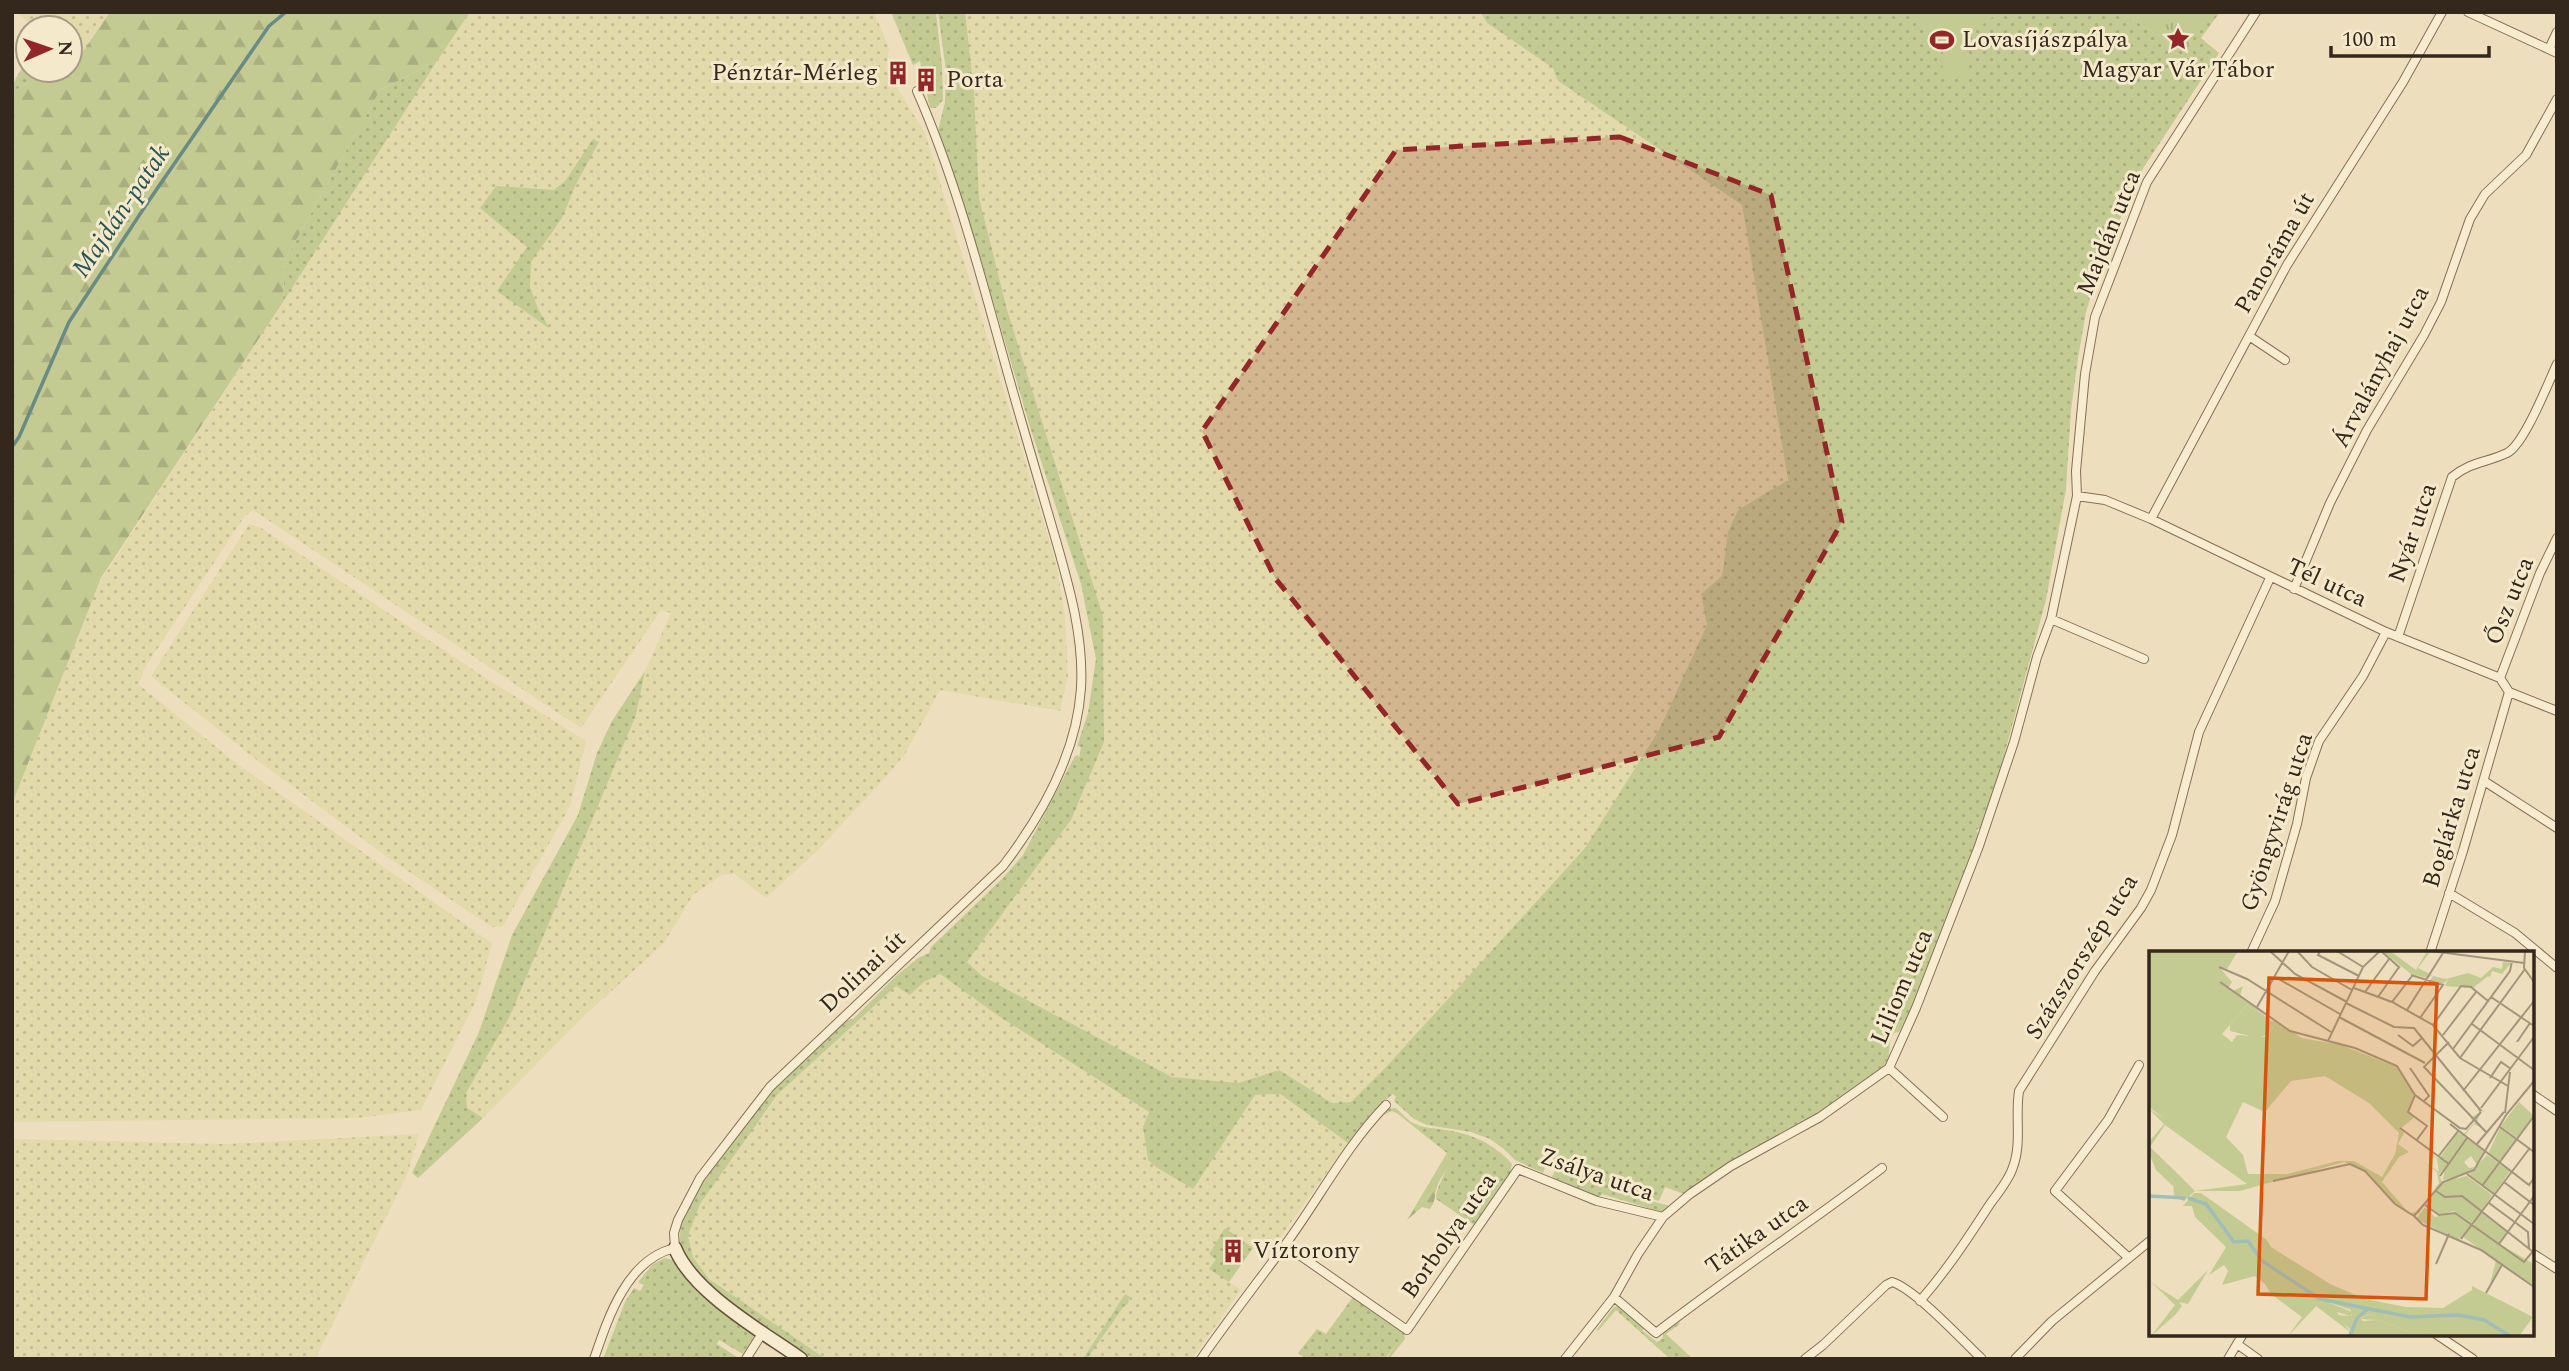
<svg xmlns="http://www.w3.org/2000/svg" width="2569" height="1371" font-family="Spectral,serif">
<defs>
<pattern id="farmland-dots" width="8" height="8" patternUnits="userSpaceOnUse" patternTransform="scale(1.75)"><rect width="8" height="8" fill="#e2daab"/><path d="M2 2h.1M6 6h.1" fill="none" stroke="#c2bb93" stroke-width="1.8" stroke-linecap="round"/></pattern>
<pattern id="grass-dots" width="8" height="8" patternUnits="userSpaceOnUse" patternTransform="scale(1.75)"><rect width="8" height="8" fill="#c3ca92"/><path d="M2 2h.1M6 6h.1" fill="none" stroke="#a8ae7d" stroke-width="1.8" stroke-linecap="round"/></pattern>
<pattern id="forest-firs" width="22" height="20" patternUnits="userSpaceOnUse" patternTransform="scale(1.75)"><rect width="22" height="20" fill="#c3ca92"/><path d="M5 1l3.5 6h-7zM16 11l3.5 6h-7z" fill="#a8ae7d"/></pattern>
<pattern id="park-tufts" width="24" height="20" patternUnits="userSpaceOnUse" patternTransform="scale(1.75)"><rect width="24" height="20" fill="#c3ca92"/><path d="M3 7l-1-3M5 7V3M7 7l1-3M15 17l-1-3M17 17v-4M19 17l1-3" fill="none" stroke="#a8ae7d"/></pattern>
</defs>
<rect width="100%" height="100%" fill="#eddfbd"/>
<path fill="url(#farmland-dots)" d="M16 12H110L82 53 76 57 70 52V28H36Z
M470 12H874L889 48 886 70 925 133 1057 566 1065 617 1068 676 1060 711 940 690 905 754 884 779 818 850 766 898 735 874 722 875 693 895 664 943 585 1015 483 1118 467 1108 466 1093 510 1016 636 715 645 671 671 613 661 610 581 728 253 510 244 517 144 669 139 685 240 766 492 943 476 1001 421 1110 357 1118 12 1122V804L98 585 283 302 285 260 437 61Z
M965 12H1480L1487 23 1553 68 1559 82 1742 205 1788 481 1738 510 1728 532 1722 576 1701 594 1707 625 1659 730 1585 848 1386 1067 1351 1103H1332L1279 1070 1238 1083 1172 1077 982 976 967 962 1071 820 1104 742 1103 616 1008 313 979 198 974 90Z
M249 524 261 528 481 675 586 741 570 806 503 926 492 927 387 857 253 757 151 676Z
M940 974 1000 1017 1149 1112 1143 1127 1148 1160 1193 1189 1255 1095 1279 1094 1348 1143 1266 1257 1225 1229 1209 1254 1217 1259 1210 1269 1241 1290 1192 1359H1087L1124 1306 1128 1303 1125 1294 1083 1359H826L709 1279 693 1257 688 1236 700 1204 777 1095 896 986 910 995 924 982Z
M419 1134 407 1175 315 1359H12V1139L225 1144Z"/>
<path fill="url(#grass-dots)" d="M891 12H936L942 66 943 100 936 108H930L927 94C934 86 933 81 930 71L922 72 920 61 913 65Z
M938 12H965L974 90 979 198 1008 313 1103 616 1104 742 1071 820 967 962 982 976 1172 1077 1238 1083 1279 1070 1332 1103 1351 1102 1386 1067 1585 848 1659 730 1707 625 1701 594 1722 576 1728 532 1738 510 1788 480 1742 205 1558 81 1553 68 1487 23 1480 12H2121L2183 51 2214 12H2220L2201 38 2219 53 2136 179 2095 283 2086 312 2078 358 2071 410 2066 489 2046 600 1999 774 1981 828 1976 830 1979 835 1913 1006 1899 1032 1894 1033C1886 1046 1892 1054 1886 1066L1819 1112 1742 1155 1705 1180 1699 1182 1684 1194 1665 1187 1659 1201 1640 1195V1198L1670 1206 1664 1213 1602 1194 1599 1198 1552 1177 1557 1165 1545 1160 1546 1165 1543 1173 1515 1160 1504 1149 1490 1139 1471 1132 1427 1125 1414 1119 1394 1101 1396 1097 1393 1094 1374 1110 1348 1143 1280 1094 1255 1095 1193 1189 1156 1167 1148 1160 1143 1127 1149 1112 1000 1017 940 974 924 982 910 995 896 986 777 1095 700 1204 688 1236 693 1257 709 1279 826 1359H813L704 1284 687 1262 680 1245V1236L681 1221 700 1186 770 1092 847 1020 853 1019 896 976 918 958 929 953 931 947 1002 879 1023 855 1075 756 1078 755 1079 758 1081 747 1077 746 1088 713 1096 659 1081 584 1030 427 981 260 938 131 945 102 946 71Z
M28 56V70H51L12 92C12 79 24 69 28 56Z
M437 61 283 302 285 260 380 90Z
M593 139 599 142 576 184 562 218 531 262 530 287 538 309 550 329 497 291 527 247 480 208 496 186 554 190 566 180Z
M645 671 636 715 510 1016 466 1093 467 1108 483 1118 418 1178 412 1173 479 1032 512 935 578 815 597 753 612 721Z
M1396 1108C1402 1113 1406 1119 1413 1123 1421 1127 1430 1128 1439 1129 1467 1132 1493 1142 1512 1164L1509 1179 1477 1227 1436 1199C1438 1178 1449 1177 1447 1153L1398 1114 1392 1111 1383 1115 1387 1109Z
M1225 1228 1253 1248 1229 1282 1209 1269 1216 1259 1209 1254Z
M665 1258 673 1260 693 1286 755 1335 743 1354 719 1340 717 1344 740 1359H603L625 1302 634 1288 640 1291 644 1285 638 1282 653 1264Z
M1125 1294 1129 1296 1128 1304 1124 1306 1087 1359H1083Z
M1353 1297 1404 1331 1405 1339 1389 1359H1386L1400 1339 1385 1359H1306L1298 1353 1317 1329 1326 1334Z
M1618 1306 1643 1328V1331L1657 1342 1663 1338V1332L1678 1322 1680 1324 1666 1334 1693 1359H1670L1616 1310 1598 1331 1597 1329 1614 1307Z"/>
<path fill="url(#forest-firs)" d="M110 12H470L437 61 380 90 285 260 283 302 101 578 12 804V92L51 70H70V60L82 53Z
M1447 1153C1449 1175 1443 1170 1437 1187 1434 1196 1436 1201 1430 1209L1422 1207 1407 1220Z"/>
<path fill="url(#park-tufts)" d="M2121 12H2215L2183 51Z"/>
<path fill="#c3ca92" d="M1917 12H1999L1980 27 1968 31 1966 76 1942 75 1943 50 1917 22Z"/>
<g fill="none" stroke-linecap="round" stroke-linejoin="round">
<path stroke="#698b83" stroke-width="3.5" d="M12 447 19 437 69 322 148 202 269 26 286 12"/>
<g stroke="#846f57" stroke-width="10">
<path id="street" d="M2468 12 2557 53
M2549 49 2557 32
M2249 336 2285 360
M2077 496 2105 500 2151 519 2386 632 2500 678 2509 692 2557 711
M2151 519 2287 265 2403 82 2442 12
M2294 589 2330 503 2367 430 2424 335 2441 302 2470 219 2485 194 2526 155 2557 99
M2051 619 2144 659
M2398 637 2452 477C2472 461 2486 463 2507 453 2524 445 2548 383 2557 364
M2500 678 2540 573 2557 538
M2484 781 2557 828
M2449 893 2515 933 2557 968
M2251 953 2275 901 2297 824 2306 778 2319 741 2363 676 2386 632
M2430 953 2463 851 2509 692
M1889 1068 1943 1117
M2532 1094 2557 1111
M1285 1245 1407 1330 1518 1169 1597 1201 1663 1217
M2532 1253 2557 1269
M2129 1258 2055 1191 2108 1120 2139 1065
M1614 1297 1656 1333C1730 1276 1807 1225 1882 1168
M1920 1301C1947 1270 1968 1238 1990 1204 1998 1193 2009 1180 2013 1167 2022 1143 2015 1116 2019 1091L2095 971 2141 908 2151 890 2172 835 2199 732 2270 578
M2436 1334 2473 1359
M2237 1344 2258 1359
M594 1359C608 1318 627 1259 675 1248L674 1233 678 1220 700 1178 770 1087 1003 866C1042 815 1077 753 1081 688 1084 637 1069 586 1055 537 1044 498 1032 459 1021 420 989 310 963 196 917 91
M746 1359 763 1332
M1201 1359C1228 1320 1257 1283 1285 1245 1319 1199 1346 1146 1386 1105
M1565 1359 1614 1297 1638 1254 1663 1217 1690 1194 1731 1166 1820 1117 1889 1068 1916 1008 1979 846 2014 742 2037 657 2051 619 2077 496 2076 471 2085 374 2095 317 2147 182 2256 12
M1805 1359 1823 1345 1886 1285 1892 1282C1915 1289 1962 1340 1982 1359
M2015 1359 2052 1321 2151 1240
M2228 1359 2243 1334"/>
</g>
<g stroke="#66503a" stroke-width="15">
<path id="secondary" d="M675 1248C692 1292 763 1332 801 1359"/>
</g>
<use href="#street" stroke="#f8ecd0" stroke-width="8"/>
<use href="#secondary" stroke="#f8ecd0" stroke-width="12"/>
</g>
<path fill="#932727" fill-opacity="0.2" stroke="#932727" stroke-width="5" stroke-dasharray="14 9" stroke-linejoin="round" d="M1620 137 1771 195 1842 522 1719 737 1458 804 1275 578 1202 431 1396 150Z"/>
<defs>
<g id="sight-bare" transform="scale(1.89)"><path d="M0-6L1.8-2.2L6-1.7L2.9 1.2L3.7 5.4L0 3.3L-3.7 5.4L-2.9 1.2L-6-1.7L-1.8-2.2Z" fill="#932727" stroke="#f5e9cc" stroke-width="2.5" paint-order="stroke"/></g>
<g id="stadium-bare" transform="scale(1.89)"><path d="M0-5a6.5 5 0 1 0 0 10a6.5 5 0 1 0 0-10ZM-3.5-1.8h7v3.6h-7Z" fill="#932727" stroke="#f5e9cc" stroke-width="2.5" paint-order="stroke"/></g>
<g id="building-bare" transform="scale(1.89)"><path d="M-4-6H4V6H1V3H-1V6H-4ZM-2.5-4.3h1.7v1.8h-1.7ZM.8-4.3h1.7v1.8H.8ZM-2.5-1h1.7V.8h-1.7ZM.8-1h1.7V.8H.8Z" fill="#932727" stroke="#f5e9cc" stroke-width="2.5" paint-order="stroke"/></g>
</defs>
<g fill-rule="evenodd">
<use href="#sight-bare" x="2178" y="39"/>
<use href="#stadium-bare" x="1942" y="40"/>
<use href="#building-bare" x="898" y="73"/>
<use href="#building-bare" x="926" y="80"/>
<use href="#building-bare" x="1233" y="1251"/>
</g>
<g text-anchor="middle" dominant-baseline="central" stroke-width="6" stroke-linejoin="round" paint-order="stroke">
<g font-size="24" fill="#34271b" stroke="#f5e9cc" text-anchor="start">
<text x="1962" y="40">Lovasíjászpálya</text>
<text x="2178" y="70" text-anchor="middle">Magyar Vár Tábor</text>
<text x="878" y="73" text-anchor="end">Pénztár-Mérleg</text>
<text x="946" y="80">Porta</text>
<text x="1253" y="1251">Víztorony</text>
</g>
<g font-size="24" fill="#34271b" stroke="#f5e9cc">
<text transform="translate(2109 233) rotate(-68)">Majdán utca</text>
<text transform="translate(2275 253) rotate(-60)">Panoráma út</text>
<text transform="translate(2381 367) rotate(-62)">Árvalányhaj utca</text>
<text transform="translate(2413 533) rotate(-71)">Nyár utca</text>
<text transform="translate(2327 583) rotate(25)">Tél utca</text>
<text transform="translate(2510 601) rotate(-68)">Ősz utca</text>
<text transform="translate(2452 817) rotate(-73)">Boglárka utca</text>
<text transform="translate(2277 822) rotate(-72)">Gyöngyvirág utca</text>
<text transform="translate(2082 957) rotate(-58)">Százszorszép utca</text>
<text transform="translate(863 972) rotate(-43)">Dolinai út</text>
<text transform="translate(1902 987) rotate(-67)">Liliom utca</text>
<text transform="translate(1597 1175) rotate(19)">Zsálya utca</text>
<text transform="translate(1757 1235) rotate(-35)">Tátika utca</text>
<text transform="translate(1449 1236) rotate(-55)">Borbolya utca</text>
</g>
<g font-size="26" font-style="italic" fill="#2a5451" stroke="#f5e9cc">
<text transform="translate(121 211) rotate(-56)">Majdán-patak</text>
</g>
</g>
<g transform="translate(2149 951)">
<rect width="385" height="385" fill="#eddfbd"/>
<path d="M0 0H89L78 18 70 16 83 31 79 37 84 40 94 35 91 45 120 67 98 54 73 83 83 91 88 84 118 86 125 75 119 70H125L153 87 192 94 248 116 265 143 258 161 266 166 251 178 255 182 249 193 260 201 250 206 233 231 260 262 269 261 290 232 288 221 273 210 290 221 288 208 280 202 290 208 309 181 314 184 326 171 321 167 330 162 328 155 336 161 332 160 328 171 334 178 325 173 315 185 337 201 328 214 322 205 315 211 320 217 326 216 318 223 294 229 296 217 290 223 293 231 270 262 265 264 258 262 247 253 218 221 195 211 91 240H46L98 233 16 174 1 196 29 223 24 235 7 219 0 202V191L15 173 0 158 16 168 0 156ZM176 125 220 152 250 182 246 203 233 226 205 210H189L138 223H99L94 204 77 186 94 151 116 161 142 130ZM233 0H241L267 19 278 0 281 1 269 17 283 24 279 27 262 23ZM370 151 385 165 368 187 352 175ZM351 177 367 189 350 211 339 203ZM338 204 361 220 345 243 320 223ZM318 225 343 244 332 261 358 281 350 292 340 287 385 313V335L352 313 339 341 347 309 314 286 310 288 313 291 267 268 276 256 286 266 305 262 325 275 326 269 322 273 305 260 290 264 277 254 287 241 294 245 288 239 296 230ZM59 319 39 353 30 351 33 355 26 364 2 385 26 354 0 329 28 352 10 337 29 349ZM323 335 384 366 370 385H272L229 369 210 368 221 363 253 372 262 364 257 356 294 357 323 339ZM173 349 203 361 202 365 188 361 201 381 167 355Z" fill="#c3ca92" fill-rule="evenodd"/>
<path d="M29 223 46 240 35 250 25 246 24 229ZM45 242H52L118 289 122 296 181 333 216 348 257 356 262 364 260 375 221 363 211 367 214 370 229 369 272 385H199L201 378 186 364 203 365 202 359 173 349 139 385 153 366 122 343 116 333 106 325 73 334 79 320 75 314 60 324 77 296 46 266 43 255H34ZM308 358 309 362 339 366 367 385 315 365H307L296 375V380L275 383 268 378 271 371 263 366Z" fill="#c3ca92"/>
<path d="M354 11 362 12 353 23 343 20 341 26 347 31 339 25 324 37 296 35 299 28 294 33 281 30 284 25 297 28 319 22 332 27 344 16 353 18ZM98 54 119 67 125 75 119 83 109 87 81 80V74Z" fill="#c3ca92"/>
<path fill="none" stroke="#a1beb6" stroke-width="3.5" d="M0 245 36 247M39 247 57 253 85 291 99 290 113 310 171 348 261 366 309 364 335 369 361 385M201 385 208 367 219 358"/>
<path fill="none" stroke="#a3957c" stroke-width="2" d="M121 0 146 23 198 51M148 0 163 16 203 39M171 0 169 4 210 25M188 0 214 16M232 0 251 17M282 0 375 12M376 0 375 17 385 31M70 16 98 28 182 81M262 24 294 34 271 67M128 27 191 63M71 31 141 80 206 97 248 115 266 144 311 177 317 178 332 161M322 36 339 50M205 37 243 51 284 74 311 107 359 135M216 41 240 8M229 46 250 16M342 46 385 75M243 51 263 25M197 52 245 76 265 77 332 160M108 56 140 0M258 59 294 2M190 66 276 112M323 73 385 119M284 74 312 35 323 36M249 84 264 95 273 87M294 84 327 41M179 90 214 16 231 0M300 91 275 116 337 181M368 91 381 72M304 98 361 20 363 10M311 107 376 18M261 117 280 145 275 150M341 127 352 111 362 118M314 140 385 50M266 144 259 161 278 175 267 190M332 157 385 86M356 162 361 121M301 173 380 234 385 227M351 176 385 201M251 177 300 213M327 194 355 161M289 206 309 180M318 223 385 273M291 225 318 187M124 230 201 213 216 220 246 253 265 265M355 231 385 254M333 235 385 165M287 240 296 246 313 245 383 300M340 252 379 281 380 297M276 254 290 264 306 262 375 311 385 299M265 265 294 231 325 219 357 164 385 130M265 265 274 274 332 299 385 336M312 288 380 198M350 293 385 245M287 313 300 283M337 342 353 314"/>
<path fill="#d6540e" fill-opacity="0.15" stroke="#d6540e" stroke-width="3.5" d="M120 27 288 33 277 348 109 343Z"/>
<rect width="385" height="385" fill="none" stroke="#34271b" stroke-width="3.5"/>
</g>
<rect width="2569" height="1371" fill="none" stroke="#34271b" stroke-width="28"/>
<g transform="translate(49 49) rotate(88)"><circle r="33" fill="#f5e9cc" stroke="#a89b85" stroke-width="2"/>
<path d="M0-5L12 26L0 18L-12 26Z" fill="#932727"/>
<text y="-10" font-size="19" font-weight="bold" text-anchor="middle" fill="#34271b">N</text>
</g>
<path d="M2331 46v10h158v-10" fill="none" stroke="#34271b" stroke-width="3.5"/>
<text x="2342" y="46" font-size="21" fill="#34271b" stroke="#f5e9cc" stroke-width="5" paint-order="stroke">100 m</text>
</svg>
